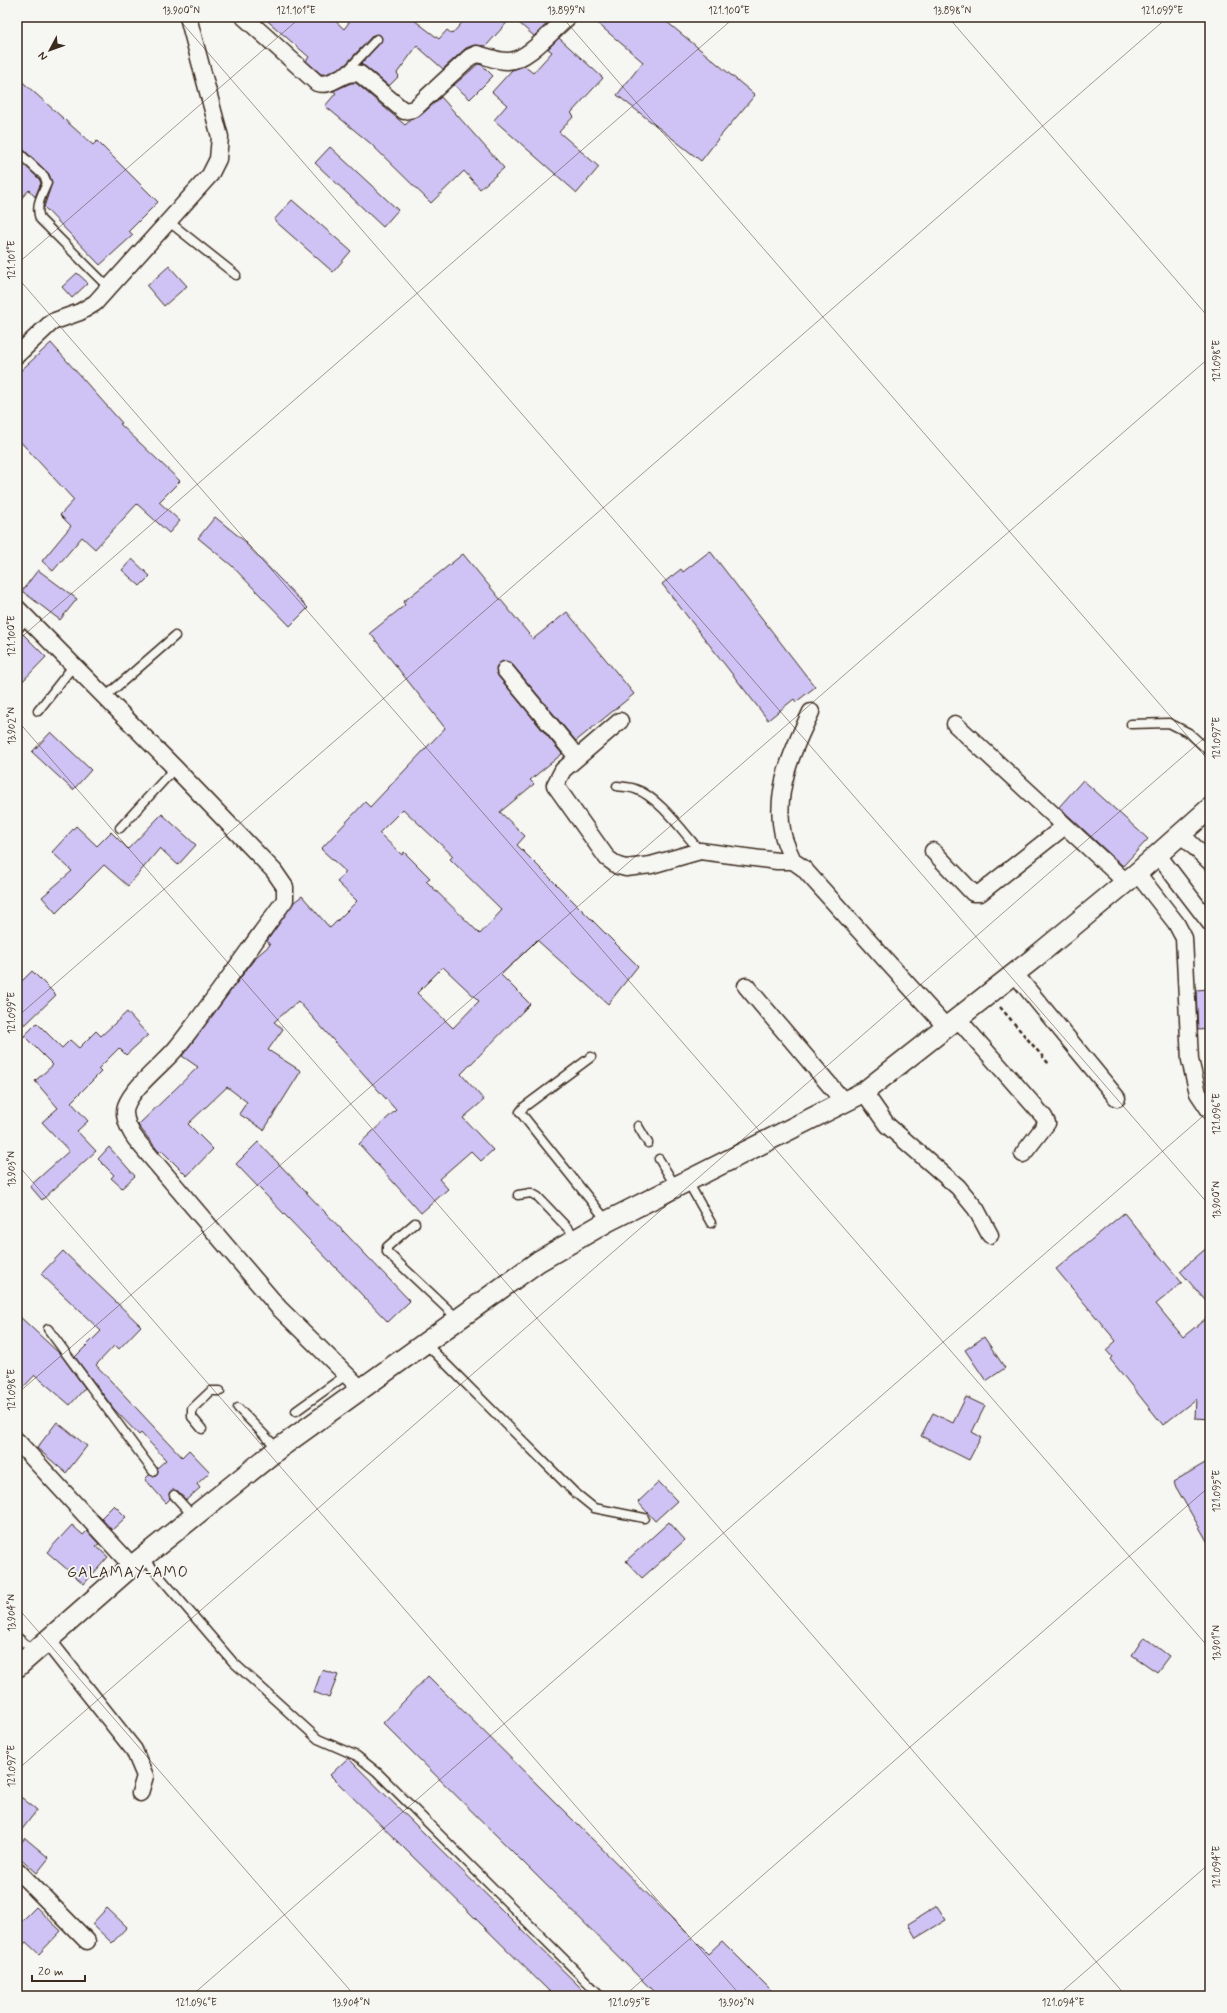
<svg xmlns="http://www.w3.org/2000/svg" width="1227" height="2013" font-family="Mynerve,sans-serif">
<rect width="100%" height="100%" fill="#f6f6f2"/>
<filter id="ink" filterUnits="userSpaceOnUse"><feTurbulence type="fractalNoise" baseFrequency=".025" numOctaves="2"/><feDisplacementMap in="SourceGraphic" scale="8" xChannelSelector="R" yChannelSelector="G"/><feConvolveMatrix kernelMatrix="1 2 1 2 8 2 1 2 1" color-interpolation-filters="sRGB"/></filter>
<g filter="url(#ink)">
<path fill="#cfc3f5" stroke="#3b2a1e" fill-rule="evenodd" d="M263 17H331L344 29 353 17H410L439 39 447 30 452 34 467 17H554L534 36 512 17 486 46 474 45 466 48 443 69 417 46 397 73 399 76 389 86 366 67 361 64 381 42 382 38 380 35H373L345 65 326 74H321L306 61 309 57Z
M590 17H661L755 95 718 139 701 161 617 95 643 62Z
M559 38 603 78 571 113 574 116 559 132 599 167 577 193 494 120 507 105 492 92 512 70 524 66 533 73 552 52 548 49Z
M478 64 482 65 493 76 470 99 454 85Z
M17 77 93 145 97 141 158 202 129 231 133 235 100 265 44 207 52 183 49 174 21 147 17 146Z
M351 83H356L405 125 412 119 420 116 441 97 504 168 480 189 464 171 431 203 370 143 325 106 336 93 333 91Z
M330 147 398 210 383 227 315 163Z
M17 158 39 179 41 183 35 197 29 190 17 203Z
M292 200 351 251 333 272 274 220Z
M169 266 187 286 164 306 147 286Z
M77 273 88 283 72 298 62 287Z
M51 343 122 423 120 424 180 481 159 502 180 521 169 533 137 504 95 549 82 537 53 571 42 561 71 526 60 515 74 500 17 438V374Z
M215 517 247 543 246 544 308 608 290 626 231 565 198 538Z
M710 551 815 687 796 702 794 699 768 720 662 584 681 569 683 572Z
M463 554 533 639 567 612 634 694 576 741 512 664 503 661 496 667 498 676 562 754 530 780 534 784 500 812 525 836 517 845 638 966 608 1004 537 940 501 975 530 1004 461 1074 484 1100 463 1118 493 1150 481 1161 471 1151 439 1179 448 1189 421 1213 359 1144 396 1110 298 1001 274 1022 283 1029 268 1050 301 1071 264 1130 239 1114 247 1102 227 1087 188 1124 213 1149 187 1176 161 1150 159 1152 138 1125 198 1067 182 1056 256 957 270 945 267 941 294 902 302 896 330 928 357 901 337 882 346 872 321 849 365 802 370 807 445 728 370 633 405 605 403 602ZM403 809 453 856 450 859 502 910 480 934 426 881 430 878 404 852 402 855 379 833ZM443 967 479 1001 453 1028 417 993Z
M132 559 150 576 140 586 122 570Z
M38 570 77 599 60 620 22 591Z
M22 633 46 657 17 687V635Z
M51 732 91 770 73 790 32 752Z
M1083 780 1148 839 1123 866 1059 807Z
M162 814 196 845 178 865 160 848 128 886 104 865 56 913 42 897 72 871 52 852 76 826 97 846 111 832 128 849Z
M32 971 56 995 25 1025 17 1016V986Z
M1210 989V1029L1198 1030 1196 990Z
M127 1012 148 1035 126 1055 119 1048 98 1069 101 1072 71 1102 88 1121 77 1131 96 1151 42 1200 30 1186 69 1151 42 1122 58 1108 35 1081 53 1065 24 1036 37 1023 62 1048 70 1040 79 1048 96 1031 101 1036Z
M258 1142 410 1301 388 1322 236 1164Z
M109 1147 135 1176 122 1188 111 1178 114 1175 98 1159Z
M1124 1213 1182 1283 1156 1304 1183 1337 1210 1315V1419L1195 1418 1196 1399 1163 1425 1110 1359 1112 1357 1106 1350 1116 1341 1056 1269Z
M1210 1245V1306L1180 1271Z
M63 1251 141 1326 119 1349 115 1345 96 1365 182 1457 189 1450 210 1472 197 1484 200 1488 186 1500 178 1491 173 1490 169 1493 170 1499 166 1503 145 1479 149 1475H157L158 1471 157 1468 166 1460 141 1433 139 1435 114 1409 75 1357 101 1331 41 1274Z
M17 1314 61 1355 85 1388 70 1405 35 1375 17 1394Z
M984 1337 1005 1368 986 1381 965 1350Z
M966 1397 985 1406 972 1432 981 1437 969 1460 921 1436 933 1413 953 1423Z
M57 1422 87 1446 66 1473 37 1448Z
M1210 1460V1546L1173 1482Z
M659 1482 677 1501 655 1521 638 1502Z
M114 1505 126 1517 112 1530 101 1518Z
M669 1522 685 1540 642 1578 626 1561Z
M72 1525 83 1535 87 1531 99 1544 96 1546 108 1557 84 1584 47 1552Z
M1144 1637 1169 1656 1157 1672 1132 1655Z
M322 1670 338 1675 329 1698 314 1692Z
M428 1676 708 1954 722 1941 777 1996H658L383 1723Z
M348 1758 589 1996H554L330 1775Z
M17 1794 37 1810 17 1836Z
M25 1838 49 1858 37 1873 17 1855V1848Z
M937 1906 946 1920 916 1938 908 1924Z
M36 1907 61 1931 39 1954 26 1942 17 1951V1926Z
M107 1908 127 1927 112 1943 92 1924Z"/>
<g fill="none" stroke-linecap="round" stroke-linejoin="round">
<g stroke="#3b2a1e" stroke-width="11">
<path id="service" d="M345 73 377 39
M17 151 44 176 47 183C42 195 35 205 40 219L109 288
M168 221 236 275
M17 630 27 618
M105 697 175 636
M38 711 74 665
M1131 724 1169 723 1189 733 1210 752
M617 786C623 787 630 787 635 789 658 796 684 833 700 851
M120 828 175 768
M591 1057 524 1107 520 1112 607 1221
M638 1126 648 1143
M659 1159 676 1187
M688 1182 711 1223
M518 1195 531 1193 538 1197 577 1238
M415 1223 387 1247V1252L458 1319
M48 1329 153 1471
M425 1343 573 1491 594 1508 644 1518
M238 1408 278 1449
M296 1411 346 1375
M202 1429 192 1417V1409L211 1391H220
M174 1495 193 1516
M143 1557 233 1662 318 1739 357 1756 377 1772 601 1996
M17 1637 34 1651"/>
</g>
<g stroke="#3b2a1e" stroke-width="19">
<path id="minor" d="M244 17 317 83C334 88 342 69 360 74L404 111 414 109 470 57 477 54C487 56 496 61 507 61 526 62 553 30 568 17
M17 355 52 322 80 312 95 303 210 175 218 159 220 137 188 17
M17 608 175 768 274 871 285 887V900C249 949 215 999 178 1046 165 1063 133 1086 126 1106 122 1117 131 1134 138 1142L279 1308 361 1389
M505 670 577 757
M620 721 563 770 555 785 607 858 618 866 626 868 651 865 700 851 777 861H793L803 868 946 1027
M955 724 1126 882
M1181 834 1210 862
M933 851 973 893H980L1065 826
M1158 855 1210 923
M793 861C790 853 785 844 783 835 773 792 793 749 811 712
M1137 873 1176 923 1184 938 1190 1060 1198 1093 1210 1111
M1015 974 1117 1098
M746 986 844 1102
M957 1018 1044 1117 1047 1123 1023 1154
M864 1092 887 1125 958 1187 976 1209 990 1235
M17 1441 132 1566
M47 1640 134 1750 145 1776 140 1793
M17 1870 87 1941"/>
</g>
<g stroke="#3b2a1e" stroke-width="23">
<path id="tertiary" d="M17 1667 132 1566 278 1449 539 1261 608 1221 864 1092 1033 959 1137 873 1210 808"/>
</g>
<path stroke="#3b2a1e" stroke-width="2.5" stroke-dasharray="4 3" stroke-linecap="butt" d="M1000 1007 1049 1064"/>
<use href="#service" stroke="#f6f6f2" stroke-width="8"/>
<use href="#minor" stroke="#f6f6f2" stroke-width="16"/>
<use href="#tertiary" stroke="#f6f6f2" stroke-width="20"/>
</g>
</g>
<path fill="none" stroke="#3b2a1e" stroke-width="1" stroke-opacity="0.45" d="M177 17 1210 1206M562 17 1210 762M948 17 1210 319M17 264 301 17M17 277 1210 1649M17 641 735 17M17 720 1126 1996M17 1017 1168 17M17 1164 741 1996M17 1394 1210 357M17 1607 355 1996M17 1770 1210 733M191 1996 1210 1110M624 1996 1210 1486M1057 1996 1210 1863"/>
<g text-anchor="middle" dominant-baseline="central" stroke-width="3.5" stroke-linejoin="round" paint-order="stroke">
<g font-size="15" letter-spacing="1" fill="#3b2a1e" stroke="#f6f6f2">
<text x="128" y="1573">GALAMAY-AMO</text>
</g>
</g>
<rect width="1227" height="2013" fill="none" stroke="#f6f6f2" stroke-width="44"/>
<g transform="translate(50 50) rotate(229)" stroke="#f6f6f2" stroke-width="3" paint-order="stroke">
<path d="M0-3L7 15L0 10L-7 15Z" fill="#3b2a1e"/>
<text y="-6" font-size="11" font-weight="bold" text-anchor="middle" fill="#3b2a1e">N</text>
</g>
<path d="M32 1975v6h53v-6" fill="none" stroke="#3b2a1e" stroke-width="2"/>
<text x="38" y="1975" font-size="12" fill="#3b2a1e" stroke="#f6f6f2" stroke-width="3" paint-order="stroke">20 m</text>
<rect x="22" y="22" width="1183" height="1969" fill="none" stroke="#3b2a1e" stroke-width="1.5"/>
<g font-size="10" text-anchor="middle" fill="#3b2a1e">
<text x="181" y="14">13.900°N</text>
<text x="296" y="14">121.101°E</text>
<text x="566" y="14">13.899°N</text>
<text x="729" y="14">121.100°E</text>
<text x="952" y="14">13.898°N</text>
<text x="1162" y="14">121.099°E</text>
<text transform="translate(11 260) rotate(-90)" y="4">121.101°E</text>
<text transform="translate(1216 361) rotate(-90)" y="4">121.098°E</text>
<text transform="translate(11 636) rotate(-90)" y="4">121.100°E</text>
<text transform="translate(11 726) rotate(-90)" y="4">13.902°N</text>
<text transform="translate(1216 738) rotate(-90)" y="4">121.097°E</text>
<text transform="translate(11 1013) rotate(-90)" y="4">121.099°E</text>
<text transform="translate(1216 1114) rotate(-90)" y="4">121.096°E</text>
<text transform="translate(11 1169) rotate(-90)" y="4">13.903°N</text>
<text transform="translate(1216 1200) rotate(-90)" y="4">13.900°N</text>
<text transform="translate(11 1390) rotate(-90)" y="4">121.098°E</text>
<text transform="translate(1216 1491) rotate(-90)" y="4">121.095°E</text>
<text transform="translate(11 1613) rotate(-90)" y="4">13.904°N</text>
<text transform="translate(1216 1643) rotate(-90)" y="4">13.901°N</text>
<text transform="translate(11 1766) rotate(-90)" y="4">121.097°E</text>
<text transform="translate(1216 1867) rotate(-90)" y="4">121.094°E</text>
<text x="196" y="2006">121.096°E</text>
<text x="351" y="2006">13.904°N</text>
<text x="629" y="2006">121.095°E</text>
<text x="736" y="2006">13.903°N</text>
<text x="1063" y="2006">121.094°E</text>
</g>
</svg>
